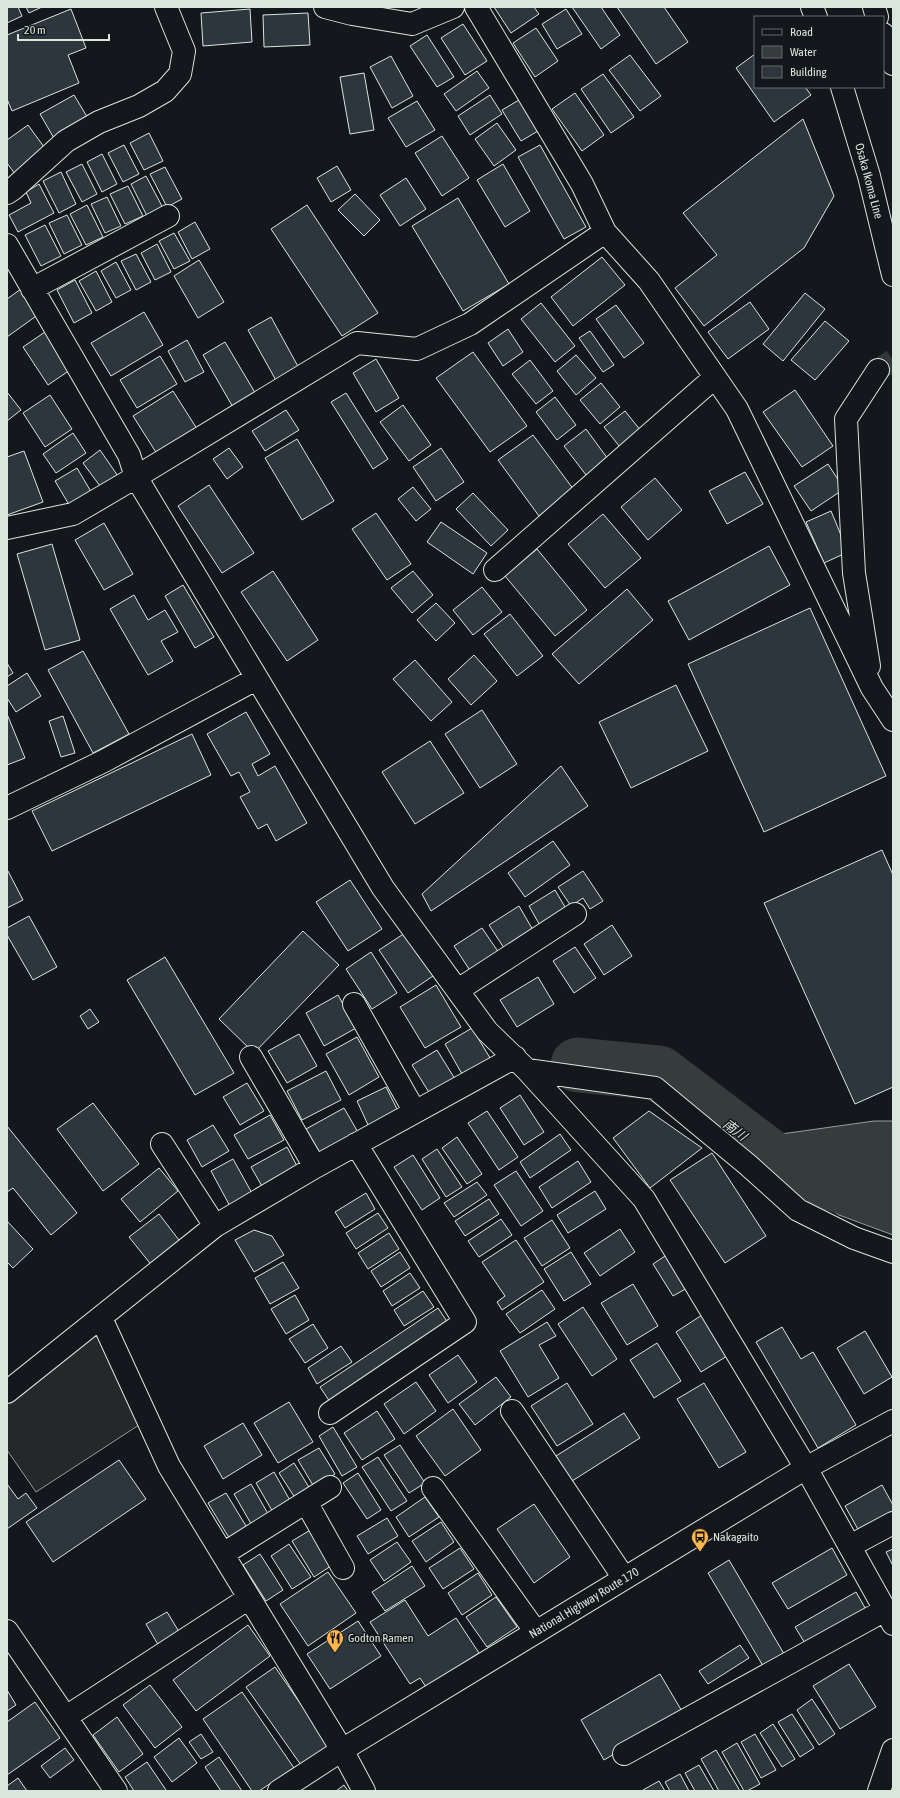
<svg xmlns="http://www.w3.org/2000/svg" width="900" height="1798" font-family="'Asap Condensed','Noto Sans JP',sans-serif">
<rect width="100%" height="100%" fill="#14181c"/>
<path fill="#24282b" stroke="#939e99" d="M101 1332 142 1423 36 1492 7 1450V1401L93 1334Z"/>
<path fill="#363b3e" stroke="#939e99" d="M874 1121H893V1235L839 1215 760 1162 767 1136Z"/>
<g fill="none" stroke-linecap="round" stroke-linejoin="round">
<path stroke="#363b3e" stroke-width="55" d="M578 1065 659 1073 791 1173 893 1199"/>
</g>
<path fill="#2c363c" stroke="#d8e6dc" d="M7 7H18L22 16 7 23Z
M26 7H42L29 13Z
M494 7H534L539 14 511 33Z
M572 7H601L620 35 601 49Z
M617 7H664L688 42 656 64Z
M71 9 86 48 68 55 79 83 12 111 7 99V35Z
M250 9 252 42 203 46 201 13Z
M566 9 582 34 557 49 542 24Z
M308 13 310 45 264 47 263 15Z
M463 24 487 61 465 75 441 38Z
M536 28 558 61 535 77 513 43Z
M427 35 454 77 437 87 410 46Z
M755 54V87H805L811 95 774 122 736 68Z
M630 55 661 96 640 111 609 70Z
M391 56 413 96 392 108 370 67Z
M477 71 489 88 456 111 444 94Z
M364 73 374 130 350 134 340 77Z
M603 74 634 117 611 133 581 89Z
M575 93 604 135 582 151 552 109Z
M74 95 89 120 55 140 40 114Z
M490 95 502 114 470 135 458 116Z
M519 100 538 131 521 141 502 110Z
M417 101 435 130 406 147 388 118Z
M803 119 834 196 804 248 704 326 675 288 717 255 683 213Z
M497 123 516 150 494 166 475 139Z
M28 125 47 151 15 174 7 163V140Z
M149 133 163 161 144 170 130 143Z
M442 136 469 178 442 196 415 153Z
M124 145 139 174 123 182 108 153Z
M540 145 586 227 564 239 518 157Z
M102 154 117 184 102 192 87 162Z
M82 164 97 194 82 202 66 172Z
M503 164 530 211 505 227 477 180Z
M337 166 351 190 331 202 317 178Z
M165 167 182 199 167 207 150 174Z
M61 172 76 204 59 213 43 181Z
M146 176 163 208 147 216 131 184Z
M406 178 426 209 400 226 380 195Z
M39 184 54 213 18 232 9 215 31 203 26 192Z
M128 186 143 216 125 224 110 194Z
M355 194 380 220 364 236 338 210Z
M107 197 121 226 105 233 91 204Z
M458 198 509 284 463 311 412 226Z
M87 205 103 237 86 245 70 214Z
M307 205 378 313 342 336 271 229Z
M67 215 82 245 64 254 49 223Z
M195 222 210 249 192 259 178 232Z
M45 225 61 256 41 266 25 235Z
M174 233 190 261 174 269 159 241Z
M157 244 171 272 155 280 141 253Z
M136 254 151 282 136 290 121 261Z
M602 257 625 285 573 326 551 297Z
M199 260 224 302 198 318 174 276Z
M116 262 131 290 116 298 101 271Z
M96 271 112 302 96 311 79 281Z
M75 280 92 313 74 323 57 290Z
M21 289 39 314 7 337V299Z
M805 293 825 309 783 361 763 344Z
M750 302 769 329 728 359 708 332Z
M541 303 575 346 555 362 521 319Z
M616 305 644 343 624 358 596 319Z
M144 312 163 345 111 376 91 343Z
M271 317 301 372 278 384 248 330Z
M825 321 849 341 815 380 791 360Z
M508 329 523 352 503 366 488 343Z
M590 331 614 365 603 372 579 338Z
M45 332 70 370 48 385 23 347Z
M187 340 204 372 185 382 168 351Z
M225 342 257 396 234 409 203 355Z
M473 352 527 426 490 452 436 378Z
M576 355 596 378 576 395 557 371Z
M160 356 177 384 137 408 120 380Z
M376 359 399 398 376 412 353 373Z
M530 360 553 391 536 404 512 374Z
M601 383 620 407 600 424 580 400Z
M795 390 833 446 802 467 763 412Z
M173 391 199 432 159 457 133 416Z
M7 392 21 410 7 421Z
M346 393 388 459 373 469 331 402Z
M50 395 72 429 45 447 23 413Z
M555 397 576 425 557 440 536 412Z
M403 405 431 445 409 461 380 422Z
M286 410 299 430 265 451 252 431Z
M625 411 641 431 620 447 604 427Z
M586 429 608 459 586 475 564 446Z
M73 433 86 453 56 473 43 454Z
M533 435 574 490 539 516 498 460Z
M297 439 334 501 302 520 265 458Z
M229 448 243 467 227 479 213 459Z
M441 448 464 482 436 501 413 467Z
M100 450 120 479 103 490 83 463Z
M24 451 43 502 7 515V457Z
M828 464 844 489 811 511 794 486Z
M77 468 93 495 71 508 55 481Z
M745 472 763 504 727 524 709 491Z
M655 478 682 510 648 540 621 507Z
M209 485 254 553 222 573 178 506Z
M413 487 431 509 416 521 398 499Z
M473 493 508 530 491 546 456 509Z
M831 511 848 552 824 563 806 522Z
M376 513 411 564 387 580 352 529Z
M603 514 641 558 605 588 568 544Z
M441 522 487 553 473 574 427 542Z
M104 523 133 574 104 590 75 540Z
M52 544 80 640 45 650 17 554Z
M769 546 790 585 689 640 668 601Z
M537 549 587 610 555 636 505 576Z
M273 571 318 640 287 661 241 592Z
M413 571 433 595 412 613 391 588Z
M183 585 214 637 195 648 165 596Z
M482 587 502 612 473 635 453 610Z
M627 589 653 620 579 684 552 654Z
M134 595 148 620 165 610 178 632 161 641 173 661 148 675 110 609Z
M436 603 455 623 436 641 417 620Z
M810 608 886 776 764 832 688 664Z
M510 614 543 656 517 676 484 634Z
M83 651 129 734 93 753 48 670Z
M474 655 497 681 471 705 448 679Z
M415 660 452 702 431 721 393 679Z
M7 663 13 673 7 677Z
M27 673 41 696 16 712 7 698V686Z
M676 685 708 751 631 788 599 722Z
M482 710 517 764 480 788 445 734Z
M246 712 270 754 252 764 258 776 275 766 307 823 276 841 267 824 258 829 240 797 250 792 239 772 231 776 207 734Z
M7 714 25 758 7 765Z
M63 716 75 753 61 757 49 721Z
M192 734 211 775 52 851 32 811Z
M430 741 464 793 415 824 382 772Z
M561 766 588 806 431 911 422 894Z
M553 841 570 865 525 897 508 873Z
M882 850 893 875V1087L855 1104 764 903Z
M8 871 23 900 7 908V872Z
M583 871 603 901 590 909 583 898 571 906 558 887Z
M350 880 382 929 348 951 316 902Z
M555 890 568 912 542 929 529 906Z
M519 906 533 930 504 948 489 925Z
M29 916 57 967 33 980 7 935V928Z
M612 925 632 956 604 975 584 944Z
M482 928 499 953 471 972 454 946Z
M303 931 339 965 254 1053 219 1019Z
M405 933 433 976 408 993 379 950Z
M575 947 596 978 574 993 553 961Z
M371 952 397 993 372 1009 346 969Z
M165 957 234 1073 195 1095 127 980Z
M538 977 554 1004 517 1027 500 1000Z
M436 985 461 1027 425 1048 400 1007Z
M338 995 356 1028 324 1046 306 1013Z
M90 1009 99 1022 88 1029 80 1016Z
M472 1028 490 1058 462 1074 445 1044Z
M299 1034 317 1066 287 1083 268 1051Z
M357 1037 379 1077 349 1095 326 1054Z
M437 1050 455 1079 430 1094 412 1065Z
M326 1071 341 1100 302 1120 287 1091Z
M247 1083 264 1111 240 1125 223 1097Z
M386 1087 399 1113 369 1127 357 1101Z
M520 1095 544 1132 524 1145 500 1108Z
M93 1103 139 1164 103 1191 57 1129Z
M344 1108 359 1134 321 1155 306 1129Z
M487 1111 518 1157 499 1170 468 1123Z
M649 1111 702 1148 650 1188 613 1138Z
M270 1115 284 1140 248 1159 234 1135Z
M213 1125 229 1151 202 1167 187 1140Z
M7 1126 77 1213 51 1235 13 1188 7 1192Z
M560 1134 571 1150 530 1178 520 1162Z
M457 1137 482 1174 467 1184 442 1148Z
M287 1147 298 1168 263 1188 251 1167Z
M437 1149 462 1187 446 1197 422 1159Z
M712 1153 766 1236 725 1263 670 1180Z
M413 1155 440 1198 422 1210 394 1167Z
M233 1159 253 1195 231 1208 211 1171Z
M578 1161 591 1182 552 1208 539 1187Z
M159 1168 178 1191 140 1222 121 1199Z
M516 1171 543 1211 521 1226 494 1185Z
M477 1182 487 1195 454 1217 444 1203Z
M595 1191 606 1209 568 1233 557 1215Z
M366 1193 375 1209 345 1228 335 1212Z
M489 1199 499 1214 465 1236 455 1221Z
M378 1213 388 1228 356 1249 346 1233Z
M159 1214 182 1244 153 1267 129 1237Z
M501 1219 512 1235 479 1257 468 1241Z
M552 1220 570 1248 542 1266 524 1238Z
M7 1221 33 1249 13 1268 7 1262Z
M620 1229 635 1252 600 1276 584 1253Z
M254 1230 272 1236 284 1255 254 1272 235 1240Z
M389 1233 399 1249 368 1269 358 1253Z
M516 1240 544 1282 502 1310 497 1302 505 1296 482 1262Z
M400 1252 410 1268 381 1287 371 1271Z
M571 1252 591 1284 564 1301 544 1269Z
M668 1254 689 1287 673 1296 653 1264Z
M283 1262 299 1288 270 1304 255 1278Z
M410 1273 420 1288 392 1306 383 1291Z
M633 1284 658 1326 627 1345 601 1303Z
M542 1290 555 1309 520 1333 506 1314Z
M423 1291 434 1307 404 1326 394 1310Z
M295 1295 309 1320 286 1334 271 1309Z
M583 1307 617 1359 592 1376 558 1324Z
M438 1308 450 1326 332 1405 320 1387Z
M702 1315 727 1356 701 1372 676 1332Z
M547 1322 556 1336 539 1345 559 1378 528 1397 500 1351Z
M313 1324 328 1348 305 1363 289 1339Z
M782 1327 801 1359 813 1352 856 1425 818 1448 756 1342Z
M865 1331 892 1377 864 1394 837 1348Z
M657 1343 681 1381 654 1398 630 1360Z
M341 1346 352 1362 317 1384 308 1368Z
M458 1355 477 1382 448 1403 429 1375Z
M496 1377 511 1397 475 1425 459 1404Z
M416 1382 436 1411 404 1434 384 1404Z
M567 1383 593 1424 557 1446 531 1406Z
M704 1383 746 1452 719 1468 677 1399Z
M289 1402 313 1442 278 1463 254 1423Z
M453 1409 481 1450 445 1476 416 1436Z
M377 1411 395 1439 362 1460 344 1433Z
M624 1413 640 1438 572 1481 556 1456Z
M243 1423 262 1455 223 1479 204 1446Z
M333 1427 357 1467 342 1476 319 1436Z
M400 1445 425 1483 409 1493 384 1455Z
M319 1448 335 1474 314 1487 298 1460Z
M378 1457 407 1501 391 1511 362 1467Z
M119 1460 146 1499 53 1562 26 1522Z
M294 1463 312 1492 297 1501 279 1473Z
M274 1472 292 1504 274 1514 256 1483Z
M358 1473 381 1510 367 1519 343 1483Z
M7 1484 18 1499 26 1493 37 1508 7 1529Z
M251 1484 271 1519 254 1529 234 1494Z
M882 1485 893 1505V1515L860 1533 845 1506Z
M226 1493 249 1531 231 1541 208 1503Z
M425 1497 439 1517 409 1537 396 1517Z
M534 1504 570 1557 534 1583 497 1529Z
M387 1518 398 1536 368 1554 357 1536Z
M441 1522 454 1542 426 1562 412 1541Z
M312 1529 334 1564 314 1577 292 1541Z
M397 1542 411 1562 384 1581 370 1560Z
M289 1544 311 1577 292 1589 271 1556Z
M460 1548 474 1569 443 1589 429 1568Z
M832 1548 847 1575 788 1609 772 1583Z
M893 1549V1566L886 1552Z
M260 1554 283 1590 266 1601 243 1565Z
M729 1560 787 1659 766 1671 708 1573Z
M412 1566 425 1586 385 1611 372 1592Z
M328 1572 356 1613 308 1646 280 1604Z
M478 1573 492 1595 462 1615 448 1593Z
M856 1592 868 1613 808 1648 795 1627Z
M496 1597 517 1627 487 1647 466 1617Z
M405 1600 428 1636 456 1618 479 1653 426 1687 420 1678 410 1684 370 1622Z
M167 1612 181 1635 160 1648 146 1624Z
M358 1621 381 1656 330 1689 307 1654Z
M248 1625 270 1656 196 1711 173 1680Z
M740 1645 749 1658 708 1684 699 1671Z
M849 1664 876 1707 840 1729 813 1686Z
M275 1667 329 1745 301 1765 246 1687Z
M660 1674 683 1713 604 1760 581 1720Z
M150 1685 182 1727 155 1748 123 1705Z
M7 1690 16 1705 7 1711Z
M242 1692 294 1768 259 1791H252L203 1719Z
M812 1699 835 1734 819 1745 797 1710Z
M35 1702 60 1738 7 1775V1722Z
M792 1714 814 1748 800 1757 778 1722Z
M117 1717 143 1754 119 1772 93 1735Z
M773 1724 795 1759 782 1767 760 1733Z
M201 1734 213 1752 201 1759 189 1742Z
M755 1734 776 1770 761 1778 741 1742Z
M179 1738 197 1763 172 1782 154 1757Z
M737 1743 760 1784 747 1791H744L722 1752Z
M65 1748 74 1760 50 1778 41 1766Z
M716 1750 740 1791H719L701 1759Z
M219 1757 242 1791H221L205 1767Z
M147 1762 166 1790 165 1791H134L125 1777Z
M699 1765 714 1791H695L685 1773Z
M680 1774 689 1791H670L665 1782Z
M18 1778 27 1791H7V1786Z
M659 1781 665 1791H644L643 1790Z
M344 1785 348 1791H336Z"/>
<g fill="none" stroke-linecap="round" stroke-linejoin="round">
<path stroke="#313739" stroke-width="22" stroke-dasharray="22 11" stroke-linecap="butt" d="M878 370 893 360"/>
<g stroke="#d8e6dc" stroke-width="24">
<path id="minor" d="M325 7 352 14 412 24 453 7
M476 7 582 184 605 232 649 281 737 409 872 688 893 720
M874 7 877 17
M883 34 893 64
M7 193 13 189 66 141 99 122 139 106 165 91 180 74 184 51 166 7
M7 245 129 455 136 477 383 888 487 1031 527 1070 644 1199 806 1468 893 1624
M32 289 168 216
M7 528 73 514 136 477 357 343 417 349 470 324 605 232
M495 570 714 378
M869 666 854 573 846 419 878 370
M7 808 104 761 256 679
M458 990 575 914
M354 1004 415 1112
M251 1057 315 1167
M527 1070 655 1088 748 1165 798 1210 854 1238 893 1252
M162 1144 215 1226
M101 1318 169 1466 342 1750 364 1791
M7 1392 215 1226 315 1167 515 1057
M512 1411 624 1578
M330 1413 465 1322 356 1144
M433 1488 536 1632
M306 1502 343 1568
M850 1546 893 1523
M223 1554 330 1487
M7 1631 116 1791
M66 1717 249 1598
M624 1754 885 1610
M879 1791 893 1750"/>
</g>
<g stroke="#d8e6dc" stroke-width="24">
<path id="major" d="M812 7 816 17
M842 87 869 176 893 275"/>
</g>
<g stroke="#d8e6dc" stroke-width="24">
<path id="highway" d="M279 1791 342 1750 806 1468 893 1421"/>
</g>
<use href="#minor" stroke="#14181c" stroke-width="22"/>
<use href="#major" stroke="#14181c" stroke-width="22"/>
<use href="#highway" stroke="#14181c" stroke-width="22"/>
</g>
<defs>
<g id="bus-pin" transform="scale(0.9)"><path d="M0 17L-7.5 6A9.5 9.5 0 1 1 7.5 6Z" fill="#ffb74d" stroke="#14181c"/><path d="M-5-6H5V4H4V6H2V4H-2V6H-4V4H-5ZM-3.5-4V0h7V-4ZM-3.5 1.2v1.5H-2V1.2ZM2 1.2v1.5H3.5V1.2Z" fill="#111"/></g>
<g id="restaurant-pin" transform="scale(0.9)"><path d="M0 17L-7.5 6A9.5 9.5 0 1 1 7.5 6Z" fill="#ffb74d" stroke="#14181c"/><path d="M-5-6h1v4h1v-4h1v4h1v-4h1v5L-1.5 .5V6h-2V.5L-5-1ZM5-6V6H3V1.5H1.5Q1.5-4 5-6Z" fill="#111"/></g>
</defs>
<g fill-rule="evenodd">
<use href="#bus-pin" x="700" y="1537"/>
<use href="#restaurant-pin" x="335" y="1638"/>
</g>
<g text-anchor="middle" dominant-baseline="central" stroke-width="3" stroke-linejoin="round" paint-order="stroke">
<g font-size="12" fill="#d8e6dc" stroke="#14181c">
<text transform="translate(869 181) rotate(75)">Osaka Ikoma Line</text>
<text transform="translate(584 1603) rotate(-31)">National Highway Route 170</text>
</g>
<g font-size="12" fill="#d8e6dc" stroke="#14181c" text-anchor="start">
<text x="713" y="1537">Nakagaito</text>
<text x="348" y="1638">Godton Ramen</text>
</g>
<g font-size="13" font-style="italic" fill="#d8e6dc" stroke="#14181c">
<text transform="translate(735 1130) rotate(37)">南川</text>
</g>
</g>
<rect width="900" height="1798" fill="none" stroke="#d8e6dc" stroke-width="16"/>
<rect x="754" y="16" width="130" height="72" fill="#14181c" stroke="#626a69"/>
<rect x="762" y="29" width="20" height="6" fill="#14181c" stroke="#626a69"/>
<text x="790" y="36" font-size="12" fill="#d8e6dc">Road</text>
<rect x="762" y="46" width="20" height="12" fill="#363b3e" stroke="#626a69"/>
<text x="790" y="56" font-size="12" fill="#d8e6dc">Water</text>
<rect x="762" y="66" width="20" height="12" fill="#2c363c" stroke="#626a69"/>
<text x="790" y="76" font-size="12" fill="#d8e6dc">Building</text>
<path d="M18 34v6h91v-6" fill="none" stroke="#d8e6dc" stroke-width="2"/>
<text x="24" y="34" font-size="12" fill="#d8e6dc" stroke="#14181c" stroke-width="3" paint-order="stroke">20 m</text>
</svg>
